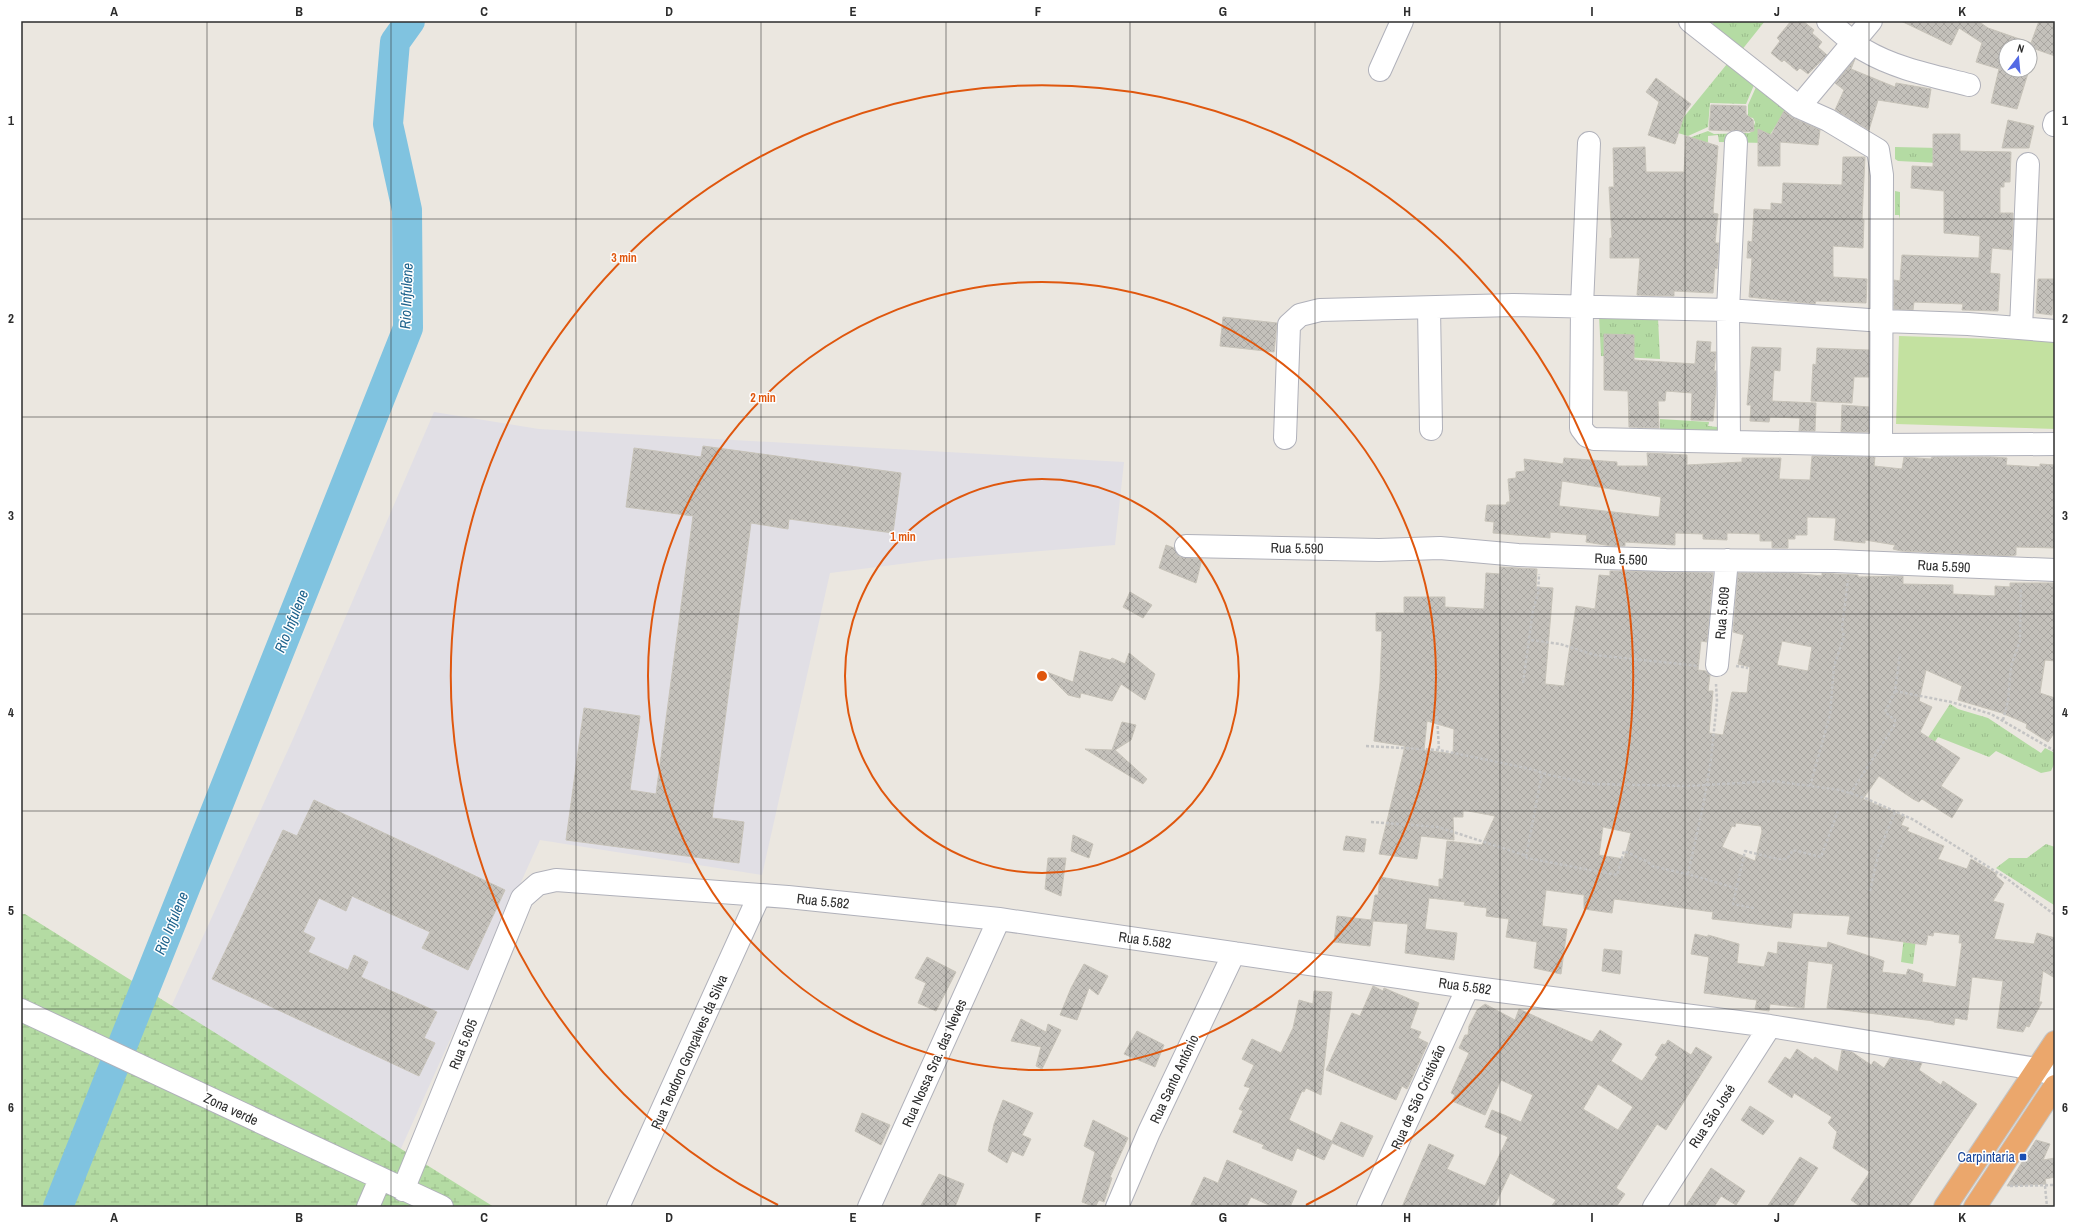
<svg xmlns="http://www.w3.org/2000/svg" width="2076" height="1228" font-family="'Archivo Narrow',sans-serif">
<defs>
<pattern id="grass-tufts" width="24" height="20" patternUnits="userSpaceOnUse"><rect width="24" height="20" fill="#b4dba3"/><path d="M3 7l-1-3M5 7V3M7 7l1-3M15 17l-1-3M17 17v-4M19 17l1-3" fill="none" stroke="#9bbc8c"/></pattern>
<pattern id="wetland-marsh" width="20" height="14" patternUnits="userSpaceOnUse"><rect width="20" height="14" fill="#b4dba3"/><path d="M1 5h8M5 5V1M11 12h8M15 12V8" fill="none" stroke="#9bbc8c"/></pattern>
<pattern id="building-cross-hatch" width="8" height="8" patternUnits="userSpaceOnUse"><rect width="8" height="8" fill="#c4c1bb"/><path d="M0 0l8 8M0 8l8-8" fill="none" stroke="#a9a6a1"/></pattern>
</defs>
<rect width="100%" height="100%" fill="#ebe7e0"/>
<path fill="#e1dfe5" d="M434 412 539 429 1124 462 1115 545 940 559 830 573 762 875 540 840 394 1164 150 1053 293 739Z"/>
<path fill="url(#grass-tufts)" d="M1715 21H1765L1741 51 1710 26Z
M1727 64 1754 85 1746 104 1710 103 1708 127 1688 136 1678 133 1683 118Z
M1756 87 1786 109 1765 143 1719 142 1718 135 1708 136V142L1685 143 1686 139 1708 131 1714 134 1749 133 1753 131 1755 122 1753 118 1748 117V105Z
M1895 147 1939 148 1938 163 1898 161 1895 159Z
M1895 191 1900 192V219L1899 215H1895Z
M1599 315 1658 318 1660 359 1601 356Z
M1660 419 1709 422 1708 426 1718 427 1716 436 1660 437Z
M1950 704 1958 709 1988 718 2041 753 2045 748 2055 753V762L2051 771 2041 773 1996 751 1989 757 1938 737 1934 743 1927 739Z
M2046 844 2055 847 2054 905 1996 868 2009 858H2027Z
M1905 928 1917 930 1913 964 1901 962Z"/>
<path fill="url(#wetland-marsh)" d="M21 914H25L494 1207H21Z"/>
<path fill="#c3e1a0" d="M1899 336 2055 341V429L1896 424Z"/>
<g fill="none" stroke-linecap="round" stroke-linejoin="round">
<path stroke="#80c3e0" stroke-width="30" d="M58 1207 408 328 407 210 388 124 395 42 410 21"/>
</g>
<path fill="url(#building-cross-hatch)" stroke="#c7c3b9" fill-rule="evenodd" d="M1791 21H1803L1814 30 1812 33 1822 42 1818 47 1827 55 1808 74 1800 68 1797 71 1784 60 1782 62 1771 53 1780 41 1777 38Z
M1901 21H1978L1988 28 2031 43 2039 21H2055V56L2035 49 2030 67V46H2006V70H2029L2017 109 1991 103 1999 69 1976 62 1982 43 1959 28 1951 45Z
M1855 59 1851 69 1895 87 1896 83 1931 89 1928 108 1878 100 1869 130 1835 110 1844 90 1835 83Z
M1656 78 1691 104 1685 112 1675 144 1648 135 1659 102 1646 92Z
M1711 105 1746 106V114L1753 120 1754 131 1745 132 1737 130 1730 131 1709 130Z
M1784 111 1794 118 1820 130 1818 145 1780 142V166H1758V129L1771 135Z
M2008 120 2034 126 2029 148H2002Z
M1933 134H1960V151L2011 152 2010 182H2004V187H2000V213H2013L2012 250 1992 248 1990 273 2000 274 1998 311 1962 310 1963 304 1914 302 1913 310 1894 309V280L1900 281 1902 255 1979 258 1980 236 1944 233V191L1911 188 1912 166 1933 167Z
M1686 136 1718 146 1713 213 1718 214 1715 243H1719L1717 269 1715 268 1713 293 1674 291V296L1637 295 1640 258H1610V238H1612L1609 187H1614L1613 148 1645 147 1646 172H1684Z
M1843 157H1865L1862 219 1864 220 1863 248 1833 246V277L1867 279 1866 303 1816 301 1815 304 1749 297 1752 258H1747L1748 241 1752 242 1754 209 1771 210V203L1782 204 1783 183 1842 185Z
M2038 279H2055L2052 315 2036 313Z
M1223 317 1277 323 1274 352 1220 346Z
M1604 334 1634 335V360L1695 364 1697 341 1711 342 1710 352H1716L1714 371H1716V386L1713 421 1691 420 1692 393 1666 391 1665 401H1658L1659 428 1629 427 1628 391 1604 390Z
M1752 347 1781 348 1780 371 1774 370 1772 401 1816 403 1815 431H1799L1800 418 1770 417 1769 422 1750 421 1751 405H1747Z
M1817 348 1869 350V377H1854L1852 403 1811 401 1813 364 1816 365Z
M1842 405 1869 407V432H1841Z
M703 446 901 473 893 533 789 519 788 529 751 523 712 818 744 822 739 863 566 840 584 708 640 716 630 790 656 794 693 516 626 507 634 448 701 457Z
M1647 453 1687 455V465L1742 462V458H1781L1779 479 1810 480 1812 456 1875 457 1874 466 1902 469 1904 457 1931 459 1932 457H1991L2007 458 2006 465 2040 467V464L2055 465V548L2016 547V555L2008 556 1901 551 1893 549 1895 545 1865 540V543L1834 540 1836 518 1807 517V535H1795V539H1788V548H1772V541H1760V534L1727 533V540L1703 539V534L1675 533V545L1625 542V546H1612L1586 542 1587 535 1550 532V538L1493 533 1494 522 1485 521 1487 505H1506L1507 502H1510L1508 479 1516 478V472L1525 471 1524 459 1563 464 1564 458 1617 462V466H1648ZM1562 481 1661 497 1659 517 1559 506Z
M1166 545 1174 548 1180 557 1202 559 1196 583 1159 568Z
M1500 567 1537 569 1536 587 1553 588 1545 684 1564 686 1576 606 1595 609 1599 575 1610 576V571L1713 573 1707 642 1701 641 1698 670 1706 671 1710 675 1708 691H1713L1709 733 1723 735 1732 692 1747 693 1750 667 1738 664 1744 635 1733 632 1738 573H1791L1822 576V573L1836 574 1858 575V577L1903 576V584L1953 585V594L1995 596V586L2010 587V583H2054L2055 661 2045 660 2040 693 2055 698V732L2048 742 2026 728 2027 724 2002 713 1958 700 1962 686 1926 670 1919 701 1932 707 1920 732 1960 758 1941 786 1963 800 1952 818 1922 799 1919 802 1913 799 1879 776 1863 799 1905 817 1901 825 1909 828 1907 831 1944 846 1938 859 1967 869 1971 859 1997 874 1996 876 2004 883 1993 901 2004 904 1994 939 2034 944 2037 933 2055 938V978L2043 971 2039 1002H2042L2029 1027 2026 1026 2023 1032 1997 1028 2003 981 1972 977 1967 1020 1955 1018 1954 1025 1934 1022V1021L1827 1008 1833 964 1808 961 1804 1008 1770 1004 1769 1011 1755 1009 1757 1000 1704 993 1709 957 1691 954 1695 934 1708 937V935L1739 944 1737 963 1764 967 1768 952 1777 954 1778 942 1827 948 1828 942 1884 961 1882 972 1906 975 1908 969 1923 974 1922 982 1956 987 1962 943H1959L1960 935 1934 932 1933 936 1928 935 1926 945 1847 934 1850 916 1793 913 1791 928 1712 919 1713 912 1614 899 1612 913 1584 909V895L1546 890 1542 926 1567 929 1561 974 1534 968 1537 942 1506 937 1509 919 1486 916 1487 908 1464 905 1465 902 1429 898 1425 929 1457 933 1454 960 1405 953 1408 924 1373 921 1370 946 1334 942 1337 916 1371 920 1375 895H1378L1380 877 1439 887V879H1443L1447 841 1482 845 1495 816 1463 810V817H1453L1454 840 1421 836 1417 859 1379 854 1405 746 1374 741 1380 683 1382 631H1376V613H1404V597H1445V607L1484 609 1486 573 1500 574ZM1782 641 1812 647 1808 671 1777 665ZM1427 721 1454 729 1453 754 1424 750ZM1736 823 1761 826 1762 831 1755 861 1722 847 1732 826 1735 827ZM1603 827 1631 833 1624 859 1599 855Z
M1130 592 1152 605 1143 618 1123 607Z
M1080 651 1110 660 1112 658 1125 664 1129 653 1155 674 1145 700 1121 684 1112 701 1081 693 1080 698 1068 695 1044 671 1073 682Z
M1122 722 1136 725 1131 740 1115 750 1147 779 1143 784 1085 749 1112 750Z
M314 800 505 890 468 970 422 948 430 932 352 896 346 911 319 898 303 932 315 938 308 952 348 970 354 955 368 962 361 977 437 1012 424 1038 435 1043 419 1076 212 979 283 830 297 836Z
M1073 835 1093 844 1089 858 1071 851Z
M1346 836 1366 839 1364 852 1343 850Z
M1048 858H1066L1061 896 1045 889Z
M1604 949 1622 951 1620 974 1602 971Z
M927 957 956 972 936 1011 918 1003 926 983 915 978Z
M1084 964 1108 976 1098 995 1089 988 1077 1020 1060 1015 1071 988Z
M1373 986 1383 991 1384 988 1419 1003 1410 1028 1421 1032 1418 1038 1428 1043 1407 1089 1402 1086 1396 1100 1326 1070 1352 1013 1360 1016Z
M1314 991 1332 992 1321 1095 1306 1088 1304 1092 1302 1091 1289 1120 1332 1141 1341 1122 1373 1136 1363 1157 1332 1143 1324 1160 1297 1148 1292 1161 1262 1148 1264 1145 1233 1132 1243 1111 1239 1109 1250 1088 1244 1086 1254 1065 1242 1059 1252 1039 1281 1053 1293 1028 1299 1000 1313 1004Z
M1485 1004 1515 1020 1519 1009 1592 1042 1600 1030 1622 1044 1611 1061 1642 1081 1658 1057 1655 1055 1662 1044 1665 1045 1668 1040 1691 1055 1696 1047 1712 1057 1666 1130 1657 1124 1616 1188 1625 1194 1616 1207H1551L1556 1200 1510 1173 1494 1207H1402L1429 1144 1454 1155 1447 1169 1485 1186 1508 1137 1485 1127 1492 1110 1521 1122 1533 1095 1501 1080 1485 1115 1452 1101 1455 1095 1451 1093 1469 1053 1459 1048 1465 1035H1468L1469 1026 1477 1010ZM1598 1084 1633 1107 1618 1130 1583 1109Z
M1021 1019 1046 1032 1048 1024 1061 1030 1042 1069 1036 1066 1041 1047 1011 1041Z
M1137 1031 1164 1045 1155 1067 1124 1054Z
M1797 1049 1813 1060 1815 1057 1838 1072 1842 1050 1852 1052 1871 1065 1874 1061 1884 1068 1890 1058 1922 1063 1919 1070 1941 1085 1943 1081 1977 1104 1908 1207H1861L1851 1200 1870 1172 1833 1148 1837 1132 1828 1123 1832 1117 1794 1093 1792 1098 1768 1082 1785 1057 1790 1060Z
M1003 1100 1033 1113 1022 1135 1031 1139 1023 1156 1012 1151 1007 1163 988 1151 994 1124Z
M1750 1106 1774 1121 1763 1135 1741 1120Z
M862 1113 890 1125 881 1145 855 1131Z
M1093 1120 1128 1138 1110 1177 1112 1178 1104 1202 1099 1200 1095 1207 1082 1202 1095 1152 1084 1146Z
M2036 1140 2050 1144 2043 1160 2055 1158V1177L2045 1179 2046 1184 2007 1186Z
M1800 1157 1818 1168 1792 1207H1767Z
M1227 1160 1297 1191 1290 1207H1273L1251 1197 1246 1207H1190L1204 1177 1218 1183Z
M1711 1168 1745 1191 1736 1205 1721 1196 1714 1207H1685Z
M939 1174 964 1184 955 1207H920Z"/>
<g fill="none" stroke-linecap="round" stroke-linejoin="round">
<g stroke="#b0b1ba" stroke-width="24">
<path id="minor" d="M1690 21 1799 107 1828 120 1878 150 1882 175 1881 445
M1828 21C1840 31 1851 42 1864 50 1896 69 1934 76 1969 85
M1380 70 1402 21
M1799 107 1871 21
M2054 125 2055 122
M1589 143 1582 306 1581 428 1587 436 1594 439 1881 445 2055 444
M1429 308 1431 429
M2021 328 2028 164
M1285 438 1289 325 1300 315 1320 310 1513 305 1728 310 1883 321 1968 324 2055 331
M1729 442 1728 310 1736 142
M1186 546 1379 550 1440 548 1518 555 1666 560 1835 561 2055 570
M1717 665 1727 560
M21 1010 442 1207
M403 1190 522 898 538 884 556 880 788 897 999 919 1468 987 1770 1026 2037 1069 2055 1075
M368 1207 380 1179
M618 1207 759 896
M869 1207 999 919
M1117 1207 1149 1132 1234 953
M1368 1207 1468 987
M1654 1207 1770 1026"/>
</g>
<g stroke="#c4c4c4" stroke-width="24">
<path id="highway" d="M1945 1207 2055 1042
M1975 1207 2055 1086"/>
</g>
<path stroke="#c4c4c4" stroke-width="2.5" stroke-dasharray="3 2" stroke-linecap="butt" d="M1531 640 1560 644 1595 655 1699 666
M1736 666 1748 668
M1523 683 1533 610 1538 594 1539 574
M1895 691 1951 702 1991 714 2055 751
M1437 716 1439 750
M2003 720 2008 701 2011 666 2020 641 2021 587
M1366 746 1439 750 1531 769 1549 775 1594 784 1687 786 1774 781 1810 786 1840 790 1865 798 1914 820 2006 878 2055 915
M1810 786 1830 715 1834 666 1844 637 1842 628 1848 580
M1850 794 1894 726 1895 720 1885 712 1895 691 1900 654
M1371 822 1438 827 1524 855 1527 858 1617 875 1624 851 1648 862 1652 866 1695 876 1735 888
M1526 857 1542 773
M1688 874 1703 806 1711 760 1717 701 1716 684
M1870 891 1879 851 1895 812
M1754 908 1733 904 1745 851 1778 859H1787L1793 850 1821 857 1838 811
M2010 1186 2055 1185
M2045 1186 2047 1207"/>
<use href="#minor" stroke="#fff" stroke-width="22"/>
<use href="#highway" stroke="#eba76c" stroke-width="22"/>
</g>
<path fill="none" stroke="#2c2c2c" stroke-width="1" stroke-opacity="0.55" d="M207 21V1207M391 21V1207M576 21V1207M761 21V1207M946 21V1207M1130 21V1207M1315 21V1207M1500 21V1207M1685 21V1207M1869 21V1207M21 219H2055M21 417H2055M21 614H2055M21 811H2055M21 1009H2055"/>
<g fill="none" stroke="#df570e" stroke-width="2">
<circle cx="1042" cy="676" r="197"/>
<circle cx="1042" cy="676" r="394"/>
<path d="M778 1205A591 591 0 1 1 1306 1205"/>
</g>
<rect fill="#1a4fb4" stroke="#fff" stroke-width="1.5" x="2019" y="1153" width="8" height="8" rx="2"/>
<g text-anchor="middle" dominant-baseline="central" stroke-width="3" stroke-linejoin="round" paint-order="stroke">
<g font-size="14" fill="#2c2c2c" stroke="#fff">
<text transform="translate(1297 548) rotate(1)">Rua 5.590</text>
<text transform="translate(1621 559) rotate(2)">Rua 5.590</text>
<text transform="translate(1944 566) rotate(3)">Rua 5.590</text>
<text transform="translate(1722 613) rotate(-85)">Rua 5.609</text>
<text transform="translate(823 901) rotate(6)">Rua 5.582</text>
<text transform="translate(1145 940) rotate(8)">Rua 5.582</text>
<text transform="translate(1465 986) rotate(8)">Rua 5.582</text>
<text transform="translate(463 1044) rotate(-68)">Rua 5.605</text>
<text transform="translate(689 1052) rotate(-66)">Rua Teodoro Gonçalves da Silva</text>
<text transform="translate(934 1063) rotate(-66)">Rua Nossa Sra. das Neves</text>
<text transform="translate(1174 1079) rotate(-65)">Rua Santo António</text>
<text transform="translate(1418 1097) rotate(-66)">Rua de São Cristóvão</text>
<text transform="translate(231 1109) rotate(25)">Zona verde</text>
<text transform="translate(1712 1116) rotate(-57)">Rua São José</text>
</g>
<g font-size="14" fill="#164399" stroke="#fff" text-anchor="end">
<text x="2015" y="1157">Carpintaria</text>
</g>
<g font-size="15" font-style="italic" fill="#1e638d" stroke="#fff">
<text transform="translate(406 296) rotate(-88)">Rio Infulene</text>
<text transform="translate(291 621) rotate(-68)">Rio Infulene</text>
<text transform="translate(171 923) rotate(-68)">Rio Infulene</text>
</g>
</g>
<circle cx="1042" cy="676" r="6" fill="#df570e" stroke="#fff" stroke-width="2"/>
<g font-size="12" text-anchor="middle" font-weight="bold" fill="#df570e" stroke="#fff" stroke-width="3" stroke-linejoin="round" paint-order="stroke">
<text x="624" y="262">3 min</text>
<text x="763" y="402">2 min</text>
<text x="903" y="541">1 min</text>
</g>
<rect width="2076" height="1228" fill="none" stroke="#ffffff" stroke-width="44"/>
<g transform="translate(2018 58) rotate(16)"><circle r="19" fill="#ffffff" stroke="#ababab"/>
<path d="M0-3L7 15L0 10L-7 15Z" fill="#546ae4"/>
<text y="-6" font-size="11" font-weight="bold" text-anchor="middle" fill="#2c2c2c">N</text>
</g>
<rect x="22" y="22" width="2032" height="1184" fill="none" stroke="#2c2c2c" stroke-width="1.5"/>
<g font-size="13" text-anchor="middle" font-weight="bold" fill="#2c2c2c">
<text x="114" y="16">A</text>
<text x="299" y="16">B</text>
<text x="484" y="16">C</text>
<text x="669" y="16">D</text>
<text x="853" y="16">E</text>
<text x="1038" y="16">F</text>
<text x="1223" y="16">G</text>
<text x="1407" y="16">H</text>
<text x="1592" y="16">I</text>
<text x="1777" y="16">J</text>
<text x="1962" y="16">K</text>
<text x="11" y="125">1</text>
<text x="2065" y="125">1</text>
<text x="11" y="323">2</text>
<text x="2065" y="323">2</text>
<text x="11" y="520">3</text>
<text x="2065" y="520">3</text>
<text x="11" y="717">4</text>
<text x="2065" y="717">4</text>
<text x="11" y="915">5</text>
<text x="2065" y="915">5</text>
<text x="11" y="1112">6</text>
<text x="2065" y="1112">6</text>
<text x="114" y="1222">A</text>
<text x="299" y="1222">B</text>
<text x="484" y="1222">C</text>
<text x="669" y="1222">D</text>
<text x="853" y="1222">E</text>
<text x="1038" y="1222">F</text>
<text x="1223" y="1222">G</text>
<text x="1407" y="1222">H</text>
<text x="1592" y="1222">I</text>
<text x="1777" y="1222">J</text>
<text x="1962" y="1222">K</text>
</g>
</svg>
